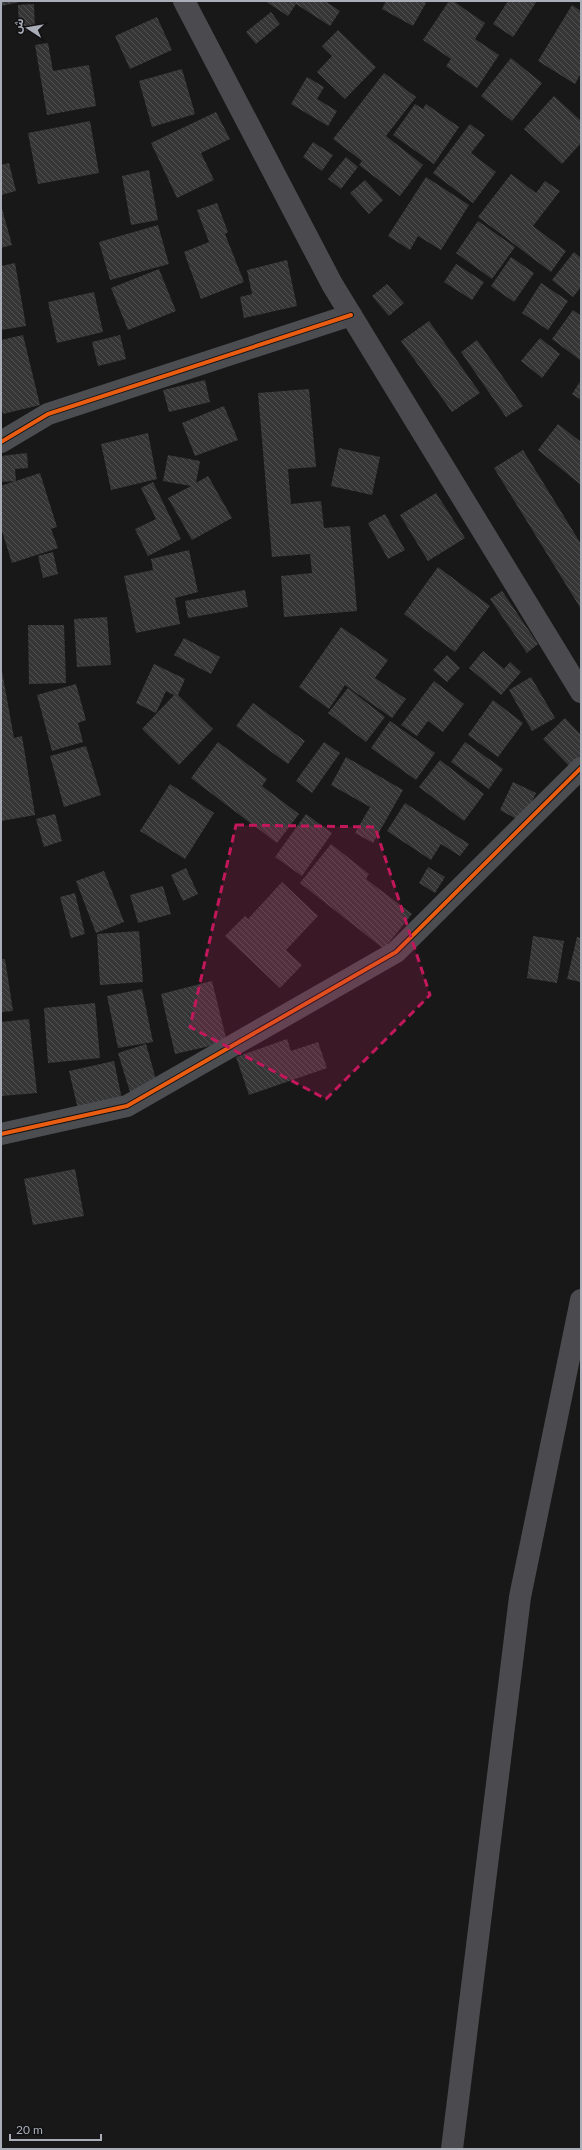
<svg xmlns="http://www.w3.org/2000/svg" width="582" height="2150" font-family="Lato,'Noto Sans Arabic',sans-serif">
<defs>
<pattern id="building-back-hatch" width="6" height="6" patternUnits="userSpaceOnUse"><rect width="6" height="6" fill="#363637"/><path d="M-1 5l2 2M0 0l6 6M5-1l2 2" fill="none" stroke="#505152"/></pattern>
</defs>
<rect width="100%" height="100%" fill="#181818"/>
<path fill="url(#building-back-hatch)" d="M1 1H20V2L1 6Z
M265 1H325L340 11 330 26 296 4 288 16Z
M386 1H427L413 26 382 9Z
M449 1H453L485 23 475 39 499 55 477 88 446 66 451 59 423 40Z
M508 1H537L513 37 493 24Z
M34 4 35 31H19L18 5Z
M572 5 581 11V73L575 84 538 61Z
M271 12 280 24 256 44 246 32Z
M157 17 172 50 130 69 115 36Z
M338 30 376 67 345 99 317 72 332 56 322 46Z
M48 43 53 71 89 65 96 106 47 115 35 45Z
M511 58 542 83 512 121 481 96Z
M182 69 195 114 152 127 139 81Z
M384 73 416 97 386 136 423 165 400 196 359 165 362 161 333 139Z
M307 77 324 87 317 99 337 111 328 126 291 104Z
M554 96 581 121V143L562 164 524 129Z
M415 104 423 109 426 104 459 127 434 164 393 135Z
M216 112 230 139 201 153 214 180 177 198 151 143Z
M90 121 99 173 38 184 28 133Z
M470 124 485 135 471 153 496 172 473 203 433 173Z
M313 142 333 155 322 171 303 157Z
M346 157 358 167 341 189 328 179Z
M9 163 16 191 1 195V165Z
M149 170 158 220 131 225 122 176Z
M511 174 536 193 545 181 560 191 533 226 566 251 551 272 478 217Z
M426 177 469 205 441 250 418 236 410 250 388 236Z
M365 180 383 200 369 214 350 193Z
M217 203 228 232 225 234 244 282 201 299 184 252 209 242 197 210Z
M1 205 12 245 1 248Z
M478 221 515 247 492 279 456 253Z
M158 225 169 264 110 280 99 242Z
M574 252 581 258V287L573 297 552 280Z
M511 257 534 273 514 302 491 286Z
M287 260 297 306 244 318 240 297 252 294 247 270Z
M15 263 26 326 1 330V266Z
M456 264 484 282 472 300 444 282Z
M159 269 176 311 128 330 111 288Z
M541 283 568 301 548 330 522 313Z
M387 284 404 303 389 316 372 296Z
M94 292 103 332 57 343 48 302Z
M573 310 581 316 580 360 552 339Z
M429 321 480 393 452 412 401 341Z
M23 335 40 405 3 414 1 404V340Z
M120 335 126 359 98 366 92 342Z
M540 338 560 354 542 378 521 361Z
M477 340 523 406 506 417 461 352Z
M205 380 210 402 169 412 163 390Z
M581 380V400L572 394Z
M309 389 316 467 288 469 291 504 321 501 324 528 350 526 357 611 284 617 281 576 312 573 310 554 272 557 258 393Z
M224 406 238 440 195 456 182 423Z
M558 424 581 442V485L538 450Z
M148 433 157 479 111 490 101 444Z
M339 448 380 457 372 495 331 486Z
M523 450 581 544V609L494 468Z
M27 453 28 468 15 469 16 481 40 473 57 527 51 529 58 548 12 563 1 528V486L15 481 1 482V456Z
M168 455 200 461 196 483 208 476 232 518 192 540 168 498 191 486 163 481Z
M153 482 181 539 148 556 135 529 156 519 141 488Z
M436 493 465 538 428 561 400 515Z
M385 514 405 550 388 559 368 523Z
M189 550 198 592 175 598 180 624 136 633 124 576 153 570 151 559Z
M53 552 58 574 43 578 38 556Z
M438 567 490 606 455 652 404 614Z
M245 590 248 607 188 618 185 601Z
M502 591 538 644 527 653 490 599Z
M107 617 111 665 77 667 74 619Z
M28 625H64L66 683 29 684Z
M341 627 388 660 375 678 406 699 392 718 345 685 329 709 299 687Z
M184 638 220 657 211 674 174 655Z
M483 651 504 669 510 662 521 672 501 695 469 668Z
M447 655 460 668 447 682 433 670Z
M154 664 185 679 178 695 213 729 179 765 142 729 174 695 166 691 156 713 136 703Z
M1 666 14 738 22 736 35 815 1 821Z
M531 677 555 718 532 731 509 690Z
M434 681 464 704 443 732 428 721 417 736 401 725Z
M76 684 86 720 78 723 83 742 52 751 37 695Z
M348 688 385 717 366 742 328 713Z
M493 700 523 723 498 757 468 735Z
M253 703 305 741 288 764 236 726Z
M565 718 581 735V762L573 770 543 739Z
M390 721 435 753 416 780 371 748Z
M218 742 267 779 262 786 299 814 277 843 191 778Z
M324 742 340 753 312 793 296 781Z
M465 742 503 769 489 789 451 762Z
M86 746 101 795 64 807 50 756Z
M346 757 403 790 373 843 355 833 370 807 331 785Z
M440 760 484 794 464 821 419 787Z
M513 782 536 793 522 822 500 810Z
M170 784 214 813 185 859 140 831Z
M405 803 469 844 460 856 441 844 431 860 387 831Z
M55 814 62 841 44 847 36 819Z
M306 814 332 833 302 876 275 857Z
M331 844 369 874 366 879 412 914 384 949 300 883Z
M428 867 445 877 435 893 419 883Z
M186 868 198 894 183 901 171 875Z
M104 871 124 922 96 933 76 881Z
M282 882 318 916 286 950 302 965 280 988 225 936 245 916 248 919Z
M163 886 171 914 138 923 130 895Z
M75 893 85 934 71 938 60 897Z
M139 931 143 982 100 985 97 934Z
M533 936 564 941 557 983 527 978Z
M577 937 581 938V982L567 979Z
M1 959H5L13 1011 1 1012Z
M212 981 227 1042 175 1054 161 994Z
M142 989 153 1042 118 1048 107 996Z
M95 1003 100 1058 48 1063 44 1008Z
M29 1019 37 1093 1 1096V1022Z
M287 1039 291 1051 318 1042 327 1068 249 1095 236 1057Z
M146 1044 157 1083 130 1092 118 1053Z
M114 1061 124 1109 80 1118 69 1071Z
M75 1169 84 1216 33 1225 24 1179Z"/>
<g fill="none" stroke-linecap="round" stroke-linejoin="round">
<path stroke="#4c4d51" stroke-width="22" d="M1 442 48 414 351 315
M1 1134 127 1106 396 952 581 768"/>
<path stroke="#4b4b4f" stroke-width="22" d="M184 1 332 284 581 692
M452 2149 520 1597 581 1300"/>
<g stroke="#121214" stroke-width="6">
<path id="cycleway" d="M1 442 48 414 351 315
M1 1134 127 1106 396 952 581 768"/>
</g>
<use href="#cycleway" stroke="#e95d12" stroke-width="4"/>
</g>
<path fill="#c2185b" fill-opacity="0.2" stroke="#c2185b" stroke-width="3" stroke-dasharray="8 5" stroke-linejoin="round" d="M236 825 375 827 430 995 326 1099 190 1027Z"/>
<rect width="582" height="2150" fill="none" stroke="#a9aeb9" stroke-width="4"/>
<g transform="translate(28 28) rotate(282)" stroke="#121214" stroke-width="3" paint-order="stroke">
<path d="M0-3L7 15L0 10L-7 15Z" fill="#a9aeb9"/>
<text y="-6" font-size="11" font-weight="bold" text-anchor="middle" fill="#a9aeb9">ش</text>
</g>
<path d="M10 2134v6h91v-6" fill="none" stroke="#a9aeb9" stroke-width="2"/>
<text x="16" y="2134" font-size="12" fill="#a9aeb9" stroke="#121214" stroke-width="3" paint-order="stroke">20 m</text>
</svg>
